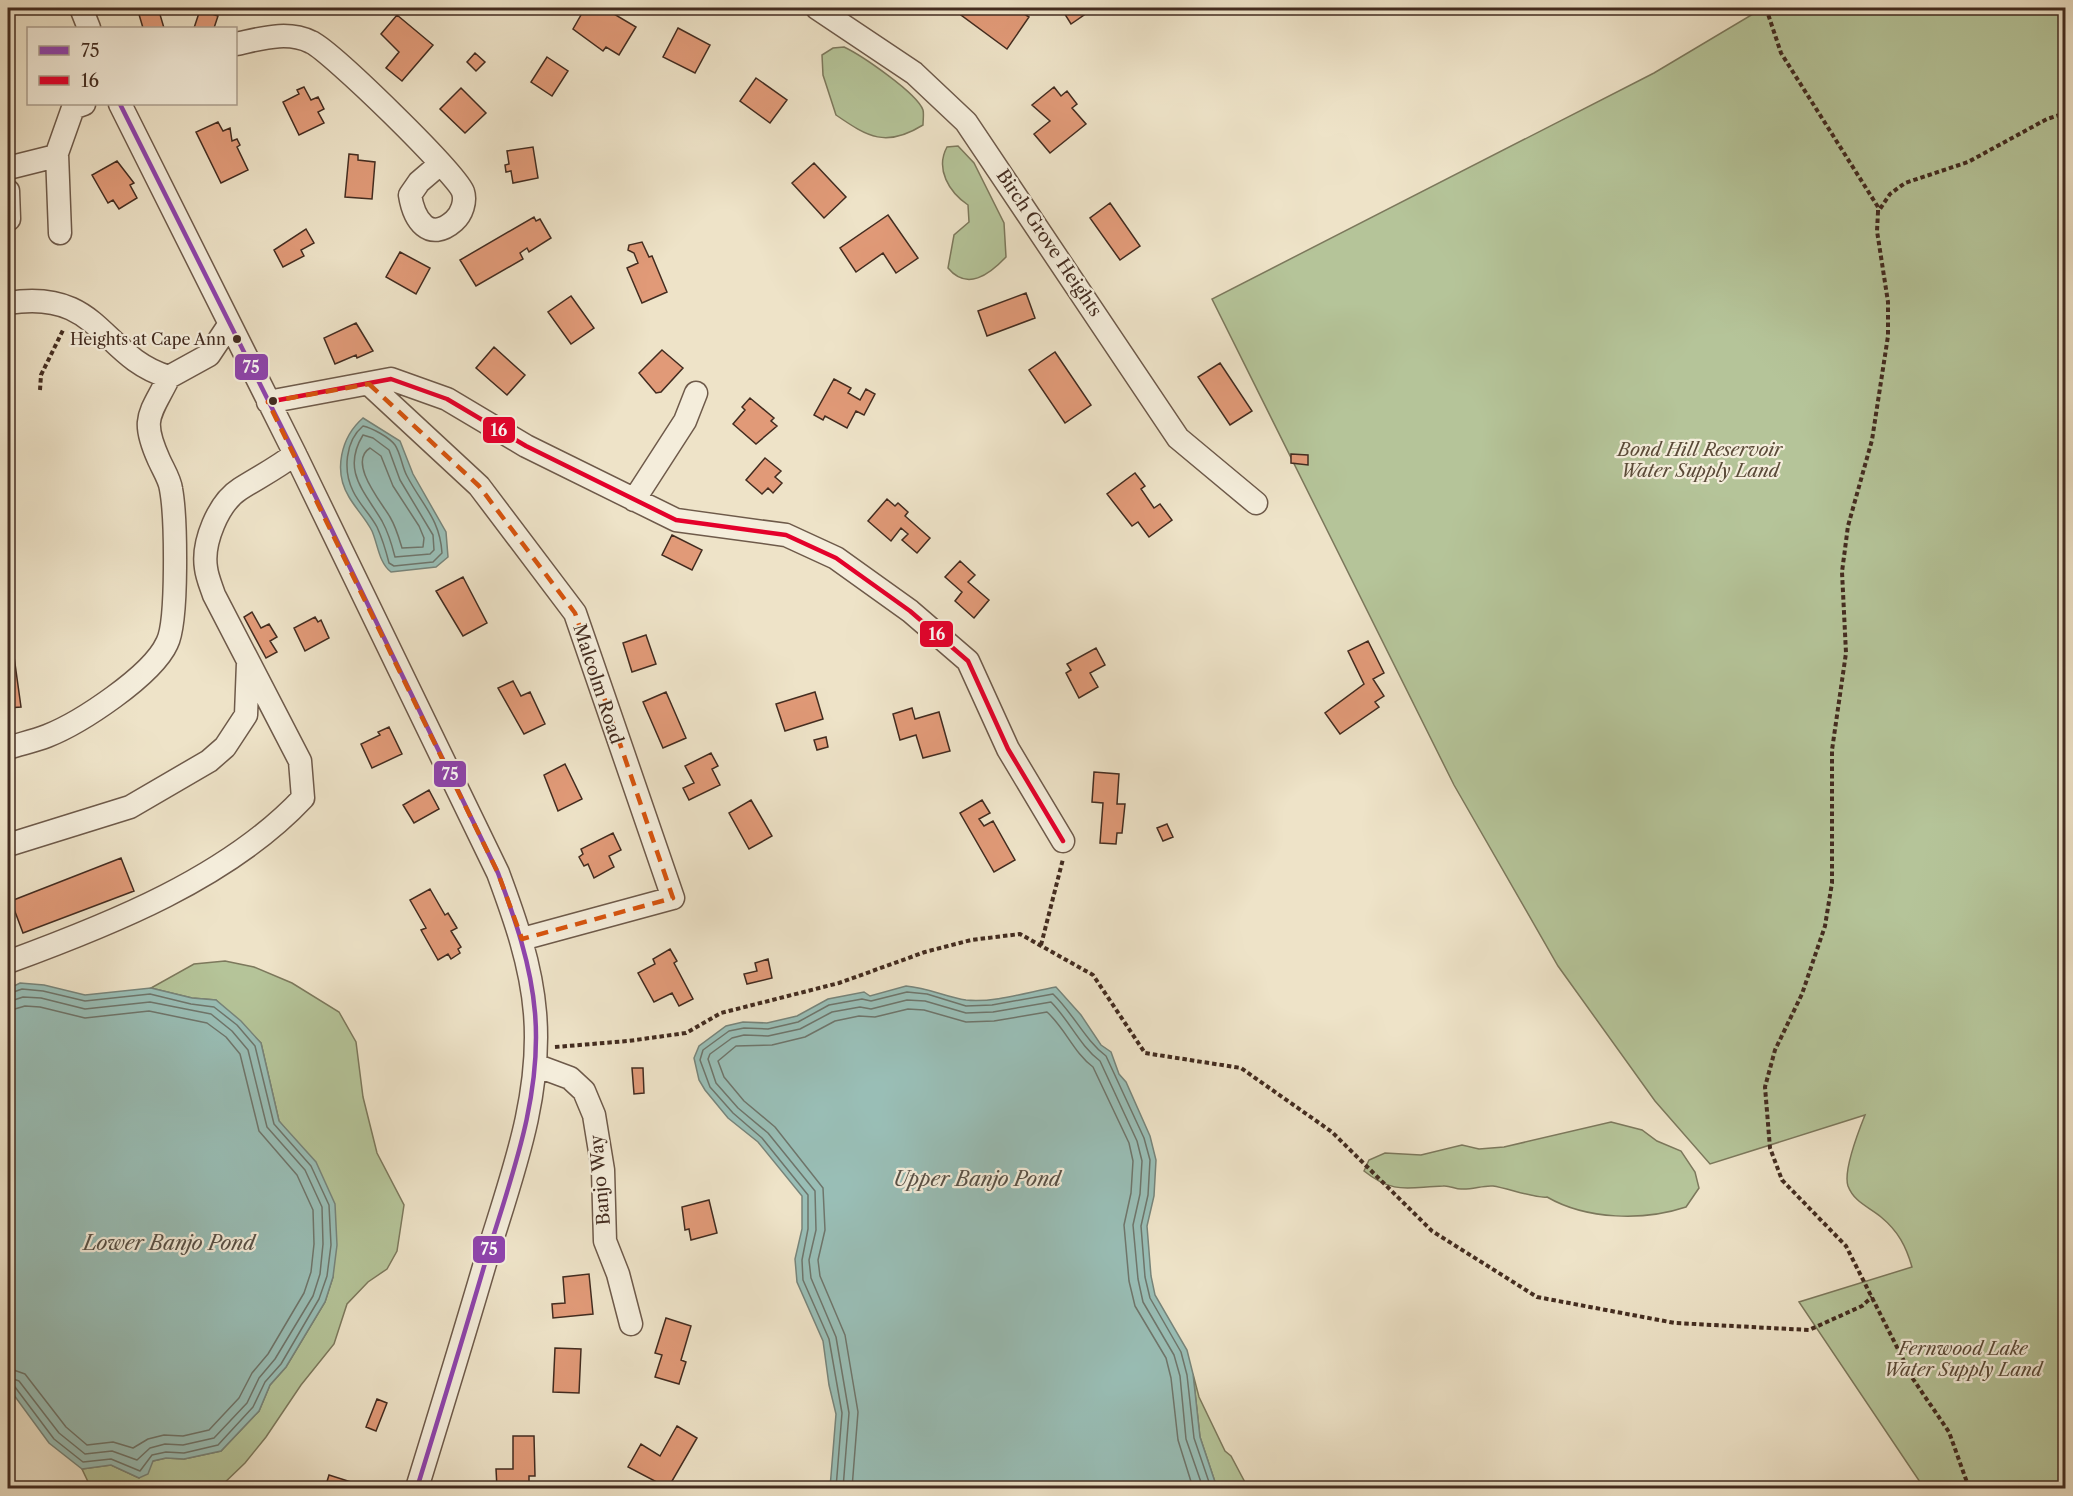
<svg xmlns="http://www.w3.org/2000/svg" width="2073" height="1496" font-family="'Libre Caslon Text',serif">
<rect width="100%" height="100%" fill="#eee3c8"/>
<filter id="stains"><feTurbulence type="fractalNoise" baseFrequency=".00333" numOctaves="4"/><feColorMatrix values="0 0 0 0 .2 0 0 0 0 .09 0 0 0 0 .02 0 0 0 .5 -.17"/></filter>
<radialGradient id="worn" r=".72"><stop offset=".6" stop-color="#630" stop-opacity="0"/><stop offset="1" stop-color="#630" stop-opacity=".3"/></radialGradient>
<path fill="#b5c499" stroke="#7c785c" stroke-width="1.5" d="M1763 8H2065V1488H1924L1799 1302 1912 1267C1906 1246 1898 1231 1881 1217 1869 1207 1854 1202 1848 1186 1843 1171 1859 1130 1865 1115L1710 1164 1655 1101 1558 966 1454 785 1212 299 1654 73Z
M844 47C861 55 917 93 923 110 924 114 923 120 923 125 886 148 868 137 836 115L823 75 822 55 833 48Z
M958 146 974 163 1004 223 1006 257C989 275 967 291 948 268L954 235 969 222 968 205C949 192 935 169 947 147Z
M225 961 254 967 292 983 339 1012 356 1042 363 1097 377 1153 404 1205 397 1251 387 1269 368 1282 347 1304 334 1344 301 1385 266 1437 245 1463 219 1488H91L82 1469 111 1465 139 1478 153 1461 166 1458 184 1459 221 1451 259 1411 270 1385 286 1367 325 1302 333 1277 294 1140 279 1121 261 1043 216 1000 192 998 151 988 194 964Z
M1611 1122 1642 1130 1657 1141 1681 1151 1695 1172 1699 1188 1686 1207C1644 1221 1587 1220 1547 1197 1537 1199 1507 1188 1493 1186 1483 1185 1472 1190 1461 1189 1455 1189 1449 1185 1443 1186 1408 1187 1394 1195 1364 1171L1369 1160 1385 1153 1421 1155 1462 1145 1479 1149 1504 1147Z
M1193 1374 1199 1397 1225 1451 1231 1456 1248 1488H1217L1200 1437Z"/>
<path fill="#99beb6" stroke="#77847a" stroke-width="1.5" d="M363 418 400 441 413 474 446 532 448 557 436 567 391 572C379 563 378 545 372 531 366 519 356 509 349 497 333 471 341 437 363 418Z
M20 983 44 985 85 995 151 988 192 998 216 1000 241 1021 261 1043 279 1121 316 1162 335 1204 337 1245 333 1277 325 1302 286 1367 270 1385 259 1411 221 1451 184 1459 166 1458 153 1461 148 1474 139 1478 111 1465 82 1469 49 1443 8 1387V989Z
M906 986C929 988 946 997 966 1000 994 1003 1028 992 1056 987L1081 1015 1101 1045 1111 1052 1119 1074 1126 1082 1150 1136 1156 1160 1154 1196 1147 1226 1151 1276 1155 1295 1187 1350 1193 1374 1200 1437 1217 1488H830L836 1414 829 1385 823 1341 797 1282 795 1259 802 1229V1196L758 1142 728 1118 705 1090 699 1080 694 1058 699 1046 726 1026 743 1022 767 1023 797 1016 828 999 864 992 870 996Z"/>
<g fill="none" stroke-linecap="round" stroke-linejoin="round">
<path stroke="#6e756b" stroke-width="1.5" d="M363 426C372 428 389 437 395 445 401 454 402 467 407 476 422 505 440 519 442 553L433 562 394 566 389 563C386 551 382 538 377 527 370 514 359 504 353 491 343 471 345 441 363 426Z
M363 435 373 438 389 450 400 480 433 535 434 550 430 554 395 557C392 545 388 532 382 521 365 492 341 471 363 435Z
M370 448 381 456 393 486 419 526 424 538 423 547 402 548C399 538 396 527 390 517 382 503 347 462 370 448Z
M8 994 22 989 43 991 85 1001 150 994 191 1004 214 1007 237 1025 255 1046 274 1124 311 1166 329 1205 331 1245 327 1276 319 1299 281 1364 265 1382 253 1407 218 1445 184 1453 166 1452 152 1455 140 1471 111 1459 83 1462 54 1439 15 1387 8 1384
M8 1002 23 997 41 998 85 1009 150 1002 211 1014 232 1031 248 1050 267 1127 305 1170 322 1207 323 1244 320 1274 313 1296 275 1359 259 1378 247 1403 214 1438 183 1445 165 1444 150 1448 137 1460 112 1451 85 1454 59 1433 19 1381 8 1377
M8 1011 25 1006 40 1007 85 1018 149 1011 207 1023 226 1037 240 1054 259 1131 297 1175 313 1210 314 1244 311 1272 304 1293 268 1354 252 1373 239 1398 209 1430 183 1436 164 1435 148 1439 133 1448 113 1442 87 1445 66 1427 25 1374 8 1368
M836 1488 842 1413 829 1339 803 1280 802 1260 808 1229V1195L762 1138 733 1113 710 1087 700 1060 703 1050 729 1031 744 1028 768 1029 798 1022 829 1005 862 999 871 1001 907 992 927 994 966 1006 992 1005 1053 994C1073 1013 1085 1040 1106 1056L1144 1138 1150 1160 1148 1195 1141 1226 1145 1277 1150 1298 1181 1352 1187 1375 1194 1438 1211 1488
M843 1488 849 1413 836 1337 811 1278 809 1260 816 1230 815 1191 768 1133 738 1108 716 1083 708 1059 710 1054 732 1038 744 1035 768 1036 800 1029 832 1012 860 1007 871 1009 907 1000 925 1001 966 1013 993 1012 1051 1002C1069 1020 1080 1046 1100 1061L1137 1141 1142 1161 1140 1194 1133 1225 1138 1279 1143 1302 1174 1355 1180 1376 1186 1439 1203 1488
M852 1488 858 1412 845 1335 820 1276 818 1260 825 1230 823 1188 775 1127 744 1101 724 1077 718 1061 736 1046 772 1045 805 1037 835 1021 859 1016 875 1017 908 1009 924 1010 966 1022 994 1021 1047 1012C1065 1028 1074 1053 1093 1067L1129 1143 1133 1161 1131 1193 1124 1225 1129 1281 1135 1306 1166 1358 1171 1378 1178 1440 1193 1488"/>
</g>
<path fill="#e19a78" stroke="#432c20" stroke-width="1.5" d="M151 8 154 12 159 11 164 28H143L138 11Z
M585 8H604L636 27 619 55 606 47 603 51 573 29Z
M966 8H1015L1029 17 1007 49 961 15Z
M1061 8H1079L1084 15 1071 24Z
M200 10 218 16 214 28H194Z
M397 15 433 45 402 81 386 68 399 52 381 34Z
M678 28 710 45 695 73 663 57Z
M475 53 485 62 476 71 467 62Z
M547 57 568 71 552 96 531 82Z
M756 78 787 100 770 123 740 101Z
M304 87 311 100 318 97 324 109 318 112 324 123 299 135 283 102 299 94 297 90Z
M1054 87 1061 96 1067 91 1077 104 1072 108 1086 124 1050 153 1034 134 1050 121 1032 105Z
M461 88 486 113 465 133 440 109Z
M218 122 223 131 230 128 232 141 237 139 240 145 237 147 248 170 221 183 196 132Z
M533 147 538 178 513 183 511 171 506 172 505 165 509 164 507 151Z
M349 154 358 155V160L375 162 372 199 345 197Z
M117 161 134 183 130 185 137 198 119 209 113 200 108 203 92 175Z
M814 163 846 197 824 218 792 183Z
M1110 203 1140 246 1120 260 1090 218Z
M888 215 918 258 896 273 883 253 856 272 840 248Z
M534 217 536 221 540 219 551 238 529 252 527 248 520 253 523 259 476 286 460 260Z
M306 229 314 243 301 250 304 256 283 267 274 250Z
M642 242 649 257 652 256 667 292 642 303 627 268 638 263 634 253 628 250 629 245Z
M400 252 430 268 416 294 386 277Z
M1026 293 1035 318 987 336 978 311Z
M571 296 594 328 571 344 548 312Z
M356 323 373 351 357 358 356 355 335 364 324 338Z
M494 347 525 375 507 395 476 368Z
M662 350 683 368 661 392 656 393 639 373Z
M1055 352 1091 405 1065 423 1029 370Z
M1220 363 1252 411 1230 425 1198 377Z
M834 379 851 388 848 393 860 400 866 389 875 394 864 415 856 411 847 428 825 416 823 420 814 415Z
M750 398 774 418 771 421 777 426 756 444 733 424 745 410 742 407Z
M1291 454 1308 455V465L1291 463Z
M765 458 781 471 775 477 782 483 773 493 768 488 762 494 746 480Z
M1135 473 1145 486 1141 489 1154 508 1160 504 1172 520 1149 537 1138 522 1132 526 1107 494Z
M887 499 895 506 898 503 908 512 905 516 930 538 917 553 902 540 908 534 901 528 891 541 868 521Z
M672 535 702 550 692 570 662 555Z
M960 561 975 575 968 582 989 600 974 618 955 601 962 592 945 577Z
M463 577 487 623 463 636 436 591Z
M252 612 261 628 269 624 277 637 270 641 277 652 266 658 244 617Z
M8 613 21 707 8 708Z
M315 617 318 622 321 620 329 638 305 651 294 628Z
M646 635 656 664 632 672 623 643Z
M1368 641 1384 673 1373 679 1384 696 1375 702 1379 707 1340 734 1325 713 1364 684 1348 651Z
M1096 648 1105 665 1090 673 1098 687 1079 698 1066 673 1071 670 1067 664Z
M513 681 521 696 530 692 545 724 524 734 498 688Z
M666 692 686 738 663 748 643 702Z
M815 692 823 719 785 731 776 704Z
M912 708 915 719 939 712 950 751 923 758 916 735 900 740 893 714Z
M389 727 402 754 372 768 361 744 380 735 378 732Z
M826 737 828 747 817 750 814 740Z
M711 753 718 766 712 769 720 785 689 800 683 788 694 783 685 766Z
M565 764 582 799 558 811 544 775Z
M1094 772 1119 774 1117 804H1125L1122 833H1117L1116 844 1100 843 1103 803 1092 802Z
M429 790 439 809 414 823 403 805Z
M751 800 772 836 749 849 729 813Z
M982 800 990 813 979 819 984 826 993 821 1015 860 994 872 960 813Z
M1167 824 1173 837 1163 841 1157 828Z
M613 833 621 850 609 856 614 867 594 878 588 864 584 866 579 857 583 854 581 849Z
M121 858 134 891 23 933 11 901Z
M430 889 445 915 448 913 457 928 451 931 461 947 458 949 460 953 451 959 448 954 438 960 421 930 426 928 410 900Z
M670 949 677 961 674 963 693 999 679 1006 672 993 654 1002 638 973 655 964 653 959Z
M768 959 772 978 747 984 744 974 757 971 755 963Z
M632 1068H643L644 1093 634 1094Z
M709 1200 717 1233 691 1240 689 1229 685 1230 682 1207Z
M589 1274 593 1314 553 1318 552 1304 565 1303 563 1277Z
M666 1318 691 1326 681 1360 686 1362 679 1384 655 1377 662 1355 655 1353Z
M555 1348 581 1349 579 1393 553 1392Z
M377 1399 387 1403 376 1431 366 1427Z
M677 1426 697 1438 668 1488 628 1467 641 1444 660 1456Z
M513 1436H534L535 1476H529V1488H497L496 1469H513Z
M329 1475 367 1487 366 1488H325Z"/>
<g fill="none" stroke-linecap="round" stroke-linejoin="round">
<g stroke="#6e5a4a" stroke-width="25">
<path id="minor" d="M81 8 89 28
M817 8 914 73 966 122 1178 438 1256 503
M236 44C260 39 287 30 311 42 330 50 458 175 463 192 466 201 462 214 454 221 429 243 414 220 410 195L419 182 440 164
M120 104 295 454 498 873C515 919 531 964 535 1013 542 1096 512 1175 488 1253 465 1332 441 1410 417 1488
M57 154 60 233
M8 168 56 156 73 108 84 104
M8 191 9 219
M8 303C101 288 101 357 169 377L209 355 229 325
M369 384 479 486 575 613 673 898 522 939
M268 402 391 379 447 399 526 446 676 520 786 535 836 558 910 611 968 661 1008 749 1063 841
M634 500 685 421 696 393
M8 748C20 744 34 741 47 736 80 723 152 676 167 643 178 622 176 516 171 489 170 480 163 469 159 460 140 418 150 415 169 377
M8 845 130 807 209 761 225 747 246 715 248 663
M8 962C109 925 228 878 303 798L300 761 214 595C211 586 207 577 206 568 202 543 218 503 240 489 259 477 277 468 295 454
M535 1065 570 1078 584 1091 594 1115 603 1170 605 1241 618 1274 631 1324"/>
</g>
<path stroke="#432c20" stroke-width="4" stroke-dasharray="4.5 3" stroke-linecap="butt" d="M1766 8 1781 53 1878 207V212
M40 390 41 375 64 328
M8 605 9 613
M1041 945 1063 859
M555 1047 628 1041 686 1033 721 1013 839 983 925 952 971 940 1020 934 1093 975 1145 1053 1241 1068 1332 1132 1432 1231 1537 1297 1675 1323 1809 1330 1862 1306 1872 1297
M1969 1488 1949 1432 1913 1379 1846 1246 1782 1180 1770 1148 1765 1087 1775 1050 1802 994 1825 926 1832 883V750L1846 653 1842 572 1848 526 1872 440 1888 336V302L1877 231 1878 212 1890 194 1905 183 1968 162 2047 119 2066 113"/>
<use href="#minor" stroke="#f4eddb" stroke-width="22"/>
<g stroke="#f4eddb" stroke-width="9">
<path id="bus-1" d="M120 104 295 454 498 873C515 919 531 964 535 1013 542 1096 512 1175 488 1253 465 1332 441 1410 417 1488"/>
</g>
<g stroke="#f4eddb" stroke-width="9">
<path id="bus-2" d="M268 402 391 379 447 399 526 446 676 520 786 535 836 558 910 611 968 661 1008 749 1063 841"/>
</g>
<use href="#bus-1" stroke="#8e44ad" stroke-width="4.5"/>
<use href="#bus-2" stroke="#e4002b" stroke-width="4.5"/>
</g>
<path fill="none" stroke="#d8540e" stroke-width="4.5" stroke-dasharray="12 8" stroke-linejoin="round" d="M369 384 479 486 575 613 673 898 522 939 498 873 268 402Z"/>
<g fill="#432c20" stroke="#f4eddb" stroke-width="2">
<circle cx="237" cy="339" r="5"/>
<circle cx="273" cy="401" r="5"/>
</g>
<g text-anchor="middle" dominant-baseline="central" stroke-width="4.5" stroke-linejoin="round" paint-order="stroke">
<g font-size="16" fill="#432c20" stroke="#f4eddb" text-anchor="end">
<text x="226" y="339">Heights at Cape Ann</text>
</g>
<g font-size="18" fill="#432c20" stroke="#f4eddb">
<text transform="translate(1049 243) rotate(56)">Birch Grove Heights</text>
<text transform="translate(598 684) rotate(72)">Malcolm Road</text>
<text transform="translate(600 1180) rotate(-95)">Banjo Way</text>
</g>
<g font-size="18" font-style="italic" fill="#5a4a38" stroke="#f4eddb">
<text x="1700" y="450">Bond Hill Reservoir<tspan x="1700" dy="21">Water Supply Land</tspan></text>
<text x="1963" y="1349">Fernwood Lake<tspan x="1963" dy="21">Water Supply Land</tspan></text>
</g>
<g font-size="20" font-style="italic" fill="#585046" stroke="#f4eddb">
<text x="977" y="1179">Upper Banjo Pond</text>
<text x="169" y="1243">Lower Banjo Pond</text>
</g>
</g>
<g stroke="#f4eddb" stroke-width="2">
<rect x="234" y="353" width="35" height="28" rx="6" fill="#8e44ad"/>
<rect x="482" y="416" width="34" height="28" rx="6" fill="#e4002b"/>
<rect x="919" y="620" width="35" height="28" rx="6" fill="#e4002b"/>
<rect x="433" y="760" width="34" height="28" rx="6" fill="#8e44ad"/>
<rect x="472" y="1235" width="34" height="29" rx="6" fill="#8e44ad"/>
</g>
<g font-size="16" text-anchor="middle" font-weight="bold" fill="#fff">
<text x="251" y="373">75</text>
<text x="499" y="436">16</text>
<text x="937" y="640">16</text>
<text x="450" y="780">75</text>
<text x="489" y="1255">75</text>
</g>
<rect width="2073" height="1496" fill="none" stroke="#eee3c8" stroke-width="30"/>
<rect x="9" y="9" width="2055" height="1478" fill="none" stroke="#432c20" stroke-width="3"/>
<rect x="15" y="15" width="2043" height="1466" fill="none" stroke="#432c20" stroke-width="1.5"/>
<rect x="27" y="27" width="210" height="78" fill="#f4eddb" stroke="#ada090" stroke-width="1.5"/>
<rect x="39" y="46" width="30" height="9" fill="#8e44ad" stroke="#ada090" stroke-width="1.5"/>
<text x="81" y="57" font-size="18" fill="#432c20">75</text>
<rect x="39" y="76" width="30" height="9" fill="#e4002b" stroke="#ada090" stroke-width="1.5"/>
<text x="81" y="87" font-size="18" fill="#432c20">16</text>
<rect width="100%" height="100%" filter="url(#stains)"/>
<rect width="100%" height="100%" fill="url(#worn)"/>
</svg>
